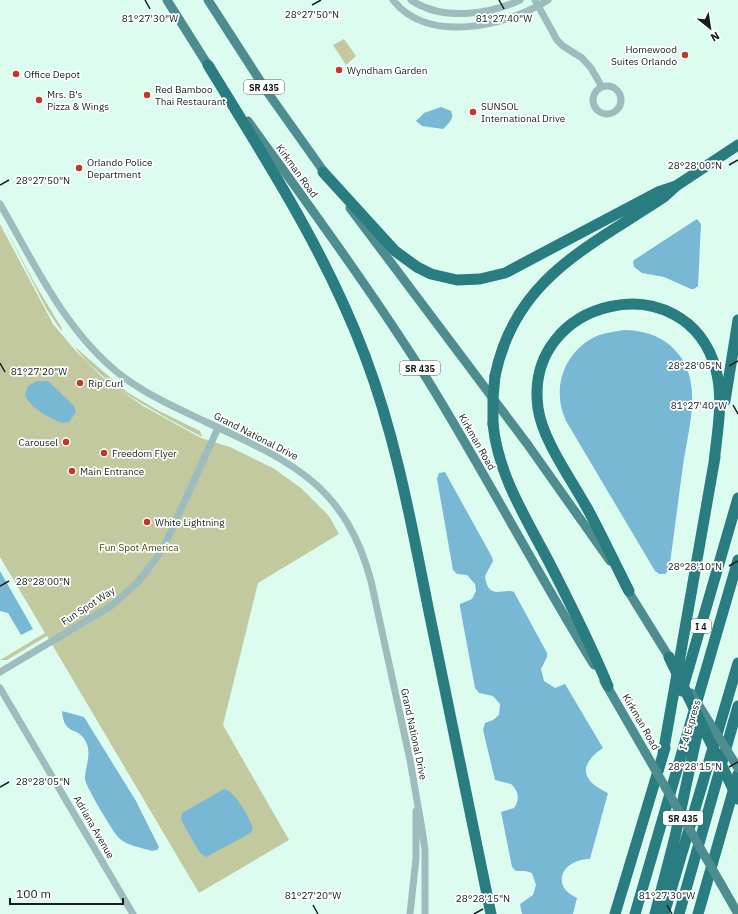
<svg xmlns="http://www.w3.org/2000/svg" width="738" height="914" font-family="'IBM Plex Sans',sans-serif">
<rect width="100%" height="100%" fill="#dcfcf0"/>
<path fill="#c2c99e" d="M344 39 356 56 346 65 333 45Z
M0 218 35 284 61 327 62 332 46 308Z
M0 224 53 324 75 350 102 377 143 406 201 438 230 447 273 468 301 488 329 516 339 534 258 583 223 725 289 840 199 893 47 636 7 660H0L45 633 0 557Z
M74 346 127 392 159 411 200 431 202 437C157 412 105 388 74 346Z"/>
<path fill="#78b8d5" d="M441 107 451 111C455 119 448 124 443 129L422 126 416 121 424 113Z
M697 219 701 224 698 286 694 289H691L664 277 642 273 634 267 633 262 634 260Z
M624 330C641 330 659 335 672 347 706 379 688 427 683 466 678 501 674 535 669 570L665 574H659L655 571 566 421C552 391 562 356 591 339 601 333 613 332 624 330Z
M37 381H48L74 406 76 412 69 422 63 423C51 419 30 408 25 395L28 386Z
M445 472 492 557 493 561 485 576C488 602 504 587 514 592L547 653V657L541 669 544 681 555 688 565 684 603 748C578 765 581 781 608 793L590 859C563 859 549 885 577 898L573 914H522L520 904 533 895 536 885 532 873 525 871H516L512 867 501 812 514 808C520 800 519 791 511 784L495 780 483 730 485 723 493 720 499 715 500 704 493 696 479 693 475 688 460 607V604L472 599 476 591 475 584 467 575 457 574 453 570 437 479 439 473Z
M0 571 33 629 21 635 8 613 0 611Z
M62 711 84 717 136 801 159 847 157 850 152 851C142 848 125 845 118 837 113 832 85 785 85 779 85 767 92 754 86 742 78 725 64 737 62 711Z
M224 789C234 790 251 819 253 829L249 834 206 857 200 853 181 820 182 813Z"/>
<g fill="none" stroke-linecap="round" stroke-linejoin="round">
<path stroke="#9cbcbe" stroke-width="7" d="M393 0C428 45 507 26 548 0
M411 0C442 21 488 15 520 0
M535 0 557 40 563 46 582 58 591 68 602 87
M593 100a14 14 0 1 1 28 0a14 14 0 1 1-28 0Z
M0 204C33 261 64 329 117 372 144 394 175 407 206 422 290 461 345 484 371 581L410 760 422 829 425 850V914
M0 672 111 606 138 582 158 556 166 542 218 428
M0 688 133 914
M410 914 416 858V811"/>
<path stroke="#4d8d90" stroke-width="9" d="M167 0 211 70
M208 0 268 93 327 176
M248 121C309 206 371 290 427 379 485 473 536 571 594 665
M350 208 528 445 610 561
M625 586 669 657
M604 681 645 752
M721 884 738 914"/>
<path stroke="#297c80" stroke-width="11" d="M208 65C266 160 326 252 365 356 396 438 411 522 428 607 449 709 470 812 491 914
M323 172 395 251 417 267 431 274 457 280 480 279 505 273 658 192 676 186
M495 376C515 278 589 247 664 197L676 186 738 145
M725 401 738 320
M493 424C498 475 526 518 549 562 570 603 590 643 608 686
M629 591C615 564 602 535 587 508 571 479 542 439 538 408 523 297 687 261 716 370 724 400 717 433 714 463
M682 691 738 498
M663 754 715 457
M615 914 665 748
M635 914 738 560
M655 914 675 837 701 716
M664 914 738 663
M679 914 738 706
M698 914 738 774"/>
<path stroke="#4d8d90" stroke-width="9" d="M691 693 738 768
M645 752 721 884"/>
<path stroke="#297c80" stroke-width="11" d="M493 424V398L495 376
M669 657 738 799"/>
</g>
<path fill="none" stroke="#141f1b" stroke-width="1.5" d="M145 0 150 9M499 0 504 9M312 5 321 0M729 165 738 160M0 185 9 180M0 363 5 372M729 366 738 361M733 405 738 414M729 566 738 561M0 586 9 581M729 767 738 762M0 787 9 782M313 905 318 914M667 905 672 914M474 914 483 909"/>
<g fill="#c33629" stroke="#fff" stroke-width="1.5">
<circle cx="685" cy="55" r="4"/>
<circle cx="339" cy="70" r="4"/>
<circle cx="16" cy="74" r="4"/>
<circle cx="147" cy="95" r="4"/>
<circle cx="39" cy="100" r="4"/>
<circle cx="473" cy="112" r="4"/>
<circle cx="79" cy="168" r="4"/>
<circle cx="80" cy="383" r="4"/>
<circle cx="66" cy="442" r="4"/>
<circle cx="104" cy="453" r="4"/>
<circle cx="72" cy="471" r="4"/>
<circle cx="147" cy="522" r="4"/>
</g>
<g text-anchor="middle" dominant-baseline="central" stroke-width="3.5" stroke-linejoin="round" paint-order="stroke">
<g fill="#fff" stroke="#5a625f" stroke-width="1">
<rect x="244" y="80" width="40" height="14" rx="3"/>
<rect x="400" y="361" width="40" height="14" rx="3"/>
<rect x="691" y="619" width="20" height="14" rx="3"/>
<rect x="663" y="811" width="40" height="14" rx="3"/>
</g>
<g font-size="9" font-weight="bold" fill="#141f1b">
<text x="264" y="87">SR 435</text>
<text x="420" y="368">SR 435</text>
<text x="701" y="626">I 4</text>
<text x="683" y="818">SR 435</text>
</g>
<g font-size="10" fill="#141f1b" stroke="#fff" text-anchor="start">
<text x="677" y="49" text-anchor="end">Homewood<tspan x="677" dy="12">Suites Orlando</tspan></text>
<text x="347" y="70">Wyndham Garden</text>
<text x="24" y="74">Office Depot</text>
<text x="155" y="89">Red Bamboo<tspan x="155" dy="12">Thai Restaurant</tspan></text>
<text x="47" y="94">Mrs. B's<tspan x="47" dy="12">Pizza &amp; Wings</tspan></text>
<text x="481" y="106">SUNSOL<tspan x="481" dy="12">International Drive</tspan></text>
<text x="87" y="162">Orlando Police<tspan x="87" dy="12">Department</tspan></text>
<text x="88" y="383">Rip Curl</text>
<text x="58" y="442" text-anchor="end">Carousel</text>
<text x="112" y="453">Freedom Flyer</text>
<text x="80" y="471">Main Entrance</text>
<text x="155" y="522">White Lightning</text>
</g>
<g font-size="10" fill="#141f1b" stroke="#fff">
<text transform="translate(297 171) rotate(54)">Kirkman Road</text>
<text transform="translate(256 436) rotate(27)">Grand National Drive</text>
<text transform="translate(477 442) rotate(60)">Kirkman Road</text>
<text transform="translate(88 606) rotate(-33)">Fun Spot Way</text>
<text transform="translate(641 722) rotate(60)">Kirkman Road</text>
<text transform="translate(690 725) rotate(-74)">I-4 Express</text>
<text transform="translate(414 734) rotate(78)">Grand National Drive</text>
<text transform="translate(94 827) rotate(60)">Adriana Avenue</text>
</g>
<g font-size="10" fill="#434902" stroke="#fff">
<text x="139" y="547">Fun Spot America</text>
</g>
</g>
<g font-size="10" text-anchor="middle" fill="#141f1b" stroke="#fff" stroke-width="3.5" stroke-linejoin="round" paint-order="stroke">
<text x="312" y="18">28°27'50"N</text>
<text x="150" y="22">81°27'30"W</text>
<text x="504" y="22">81°27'40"W</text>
<text x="695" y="169">28°28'00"N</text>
<text x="43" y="184">28°27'50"N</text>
<text x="695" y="369">28°28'05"N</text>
<text x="39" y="375">81°27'20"W</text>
<text x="699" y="409">81°27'40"W</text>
<text x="695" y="570">28°28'10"N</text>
<text x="43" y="585">28°28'00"N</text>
<text x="695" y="770">28°28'15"N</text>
<text x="43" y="785">28°28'05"N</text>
<text x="313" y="899">81°27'20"W</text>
<text x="667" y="899">81°27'30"W</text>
<text x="483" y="902">28°28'15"N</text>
</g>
<g transform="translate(710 28) rotate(150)" stroke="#ffffff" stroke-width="3" paint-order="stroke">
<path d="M0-3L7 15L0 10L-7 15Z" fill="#141f1b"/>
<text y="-6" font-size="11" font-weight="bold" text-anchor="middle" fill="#141f1b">N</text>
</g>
<path d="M10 898v6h113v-6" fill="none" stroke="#141f1b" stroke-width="2"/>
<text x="16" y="898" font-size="12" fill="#141f1b" stroke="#ffffff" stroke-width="3" paint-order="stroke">100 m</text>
</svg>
